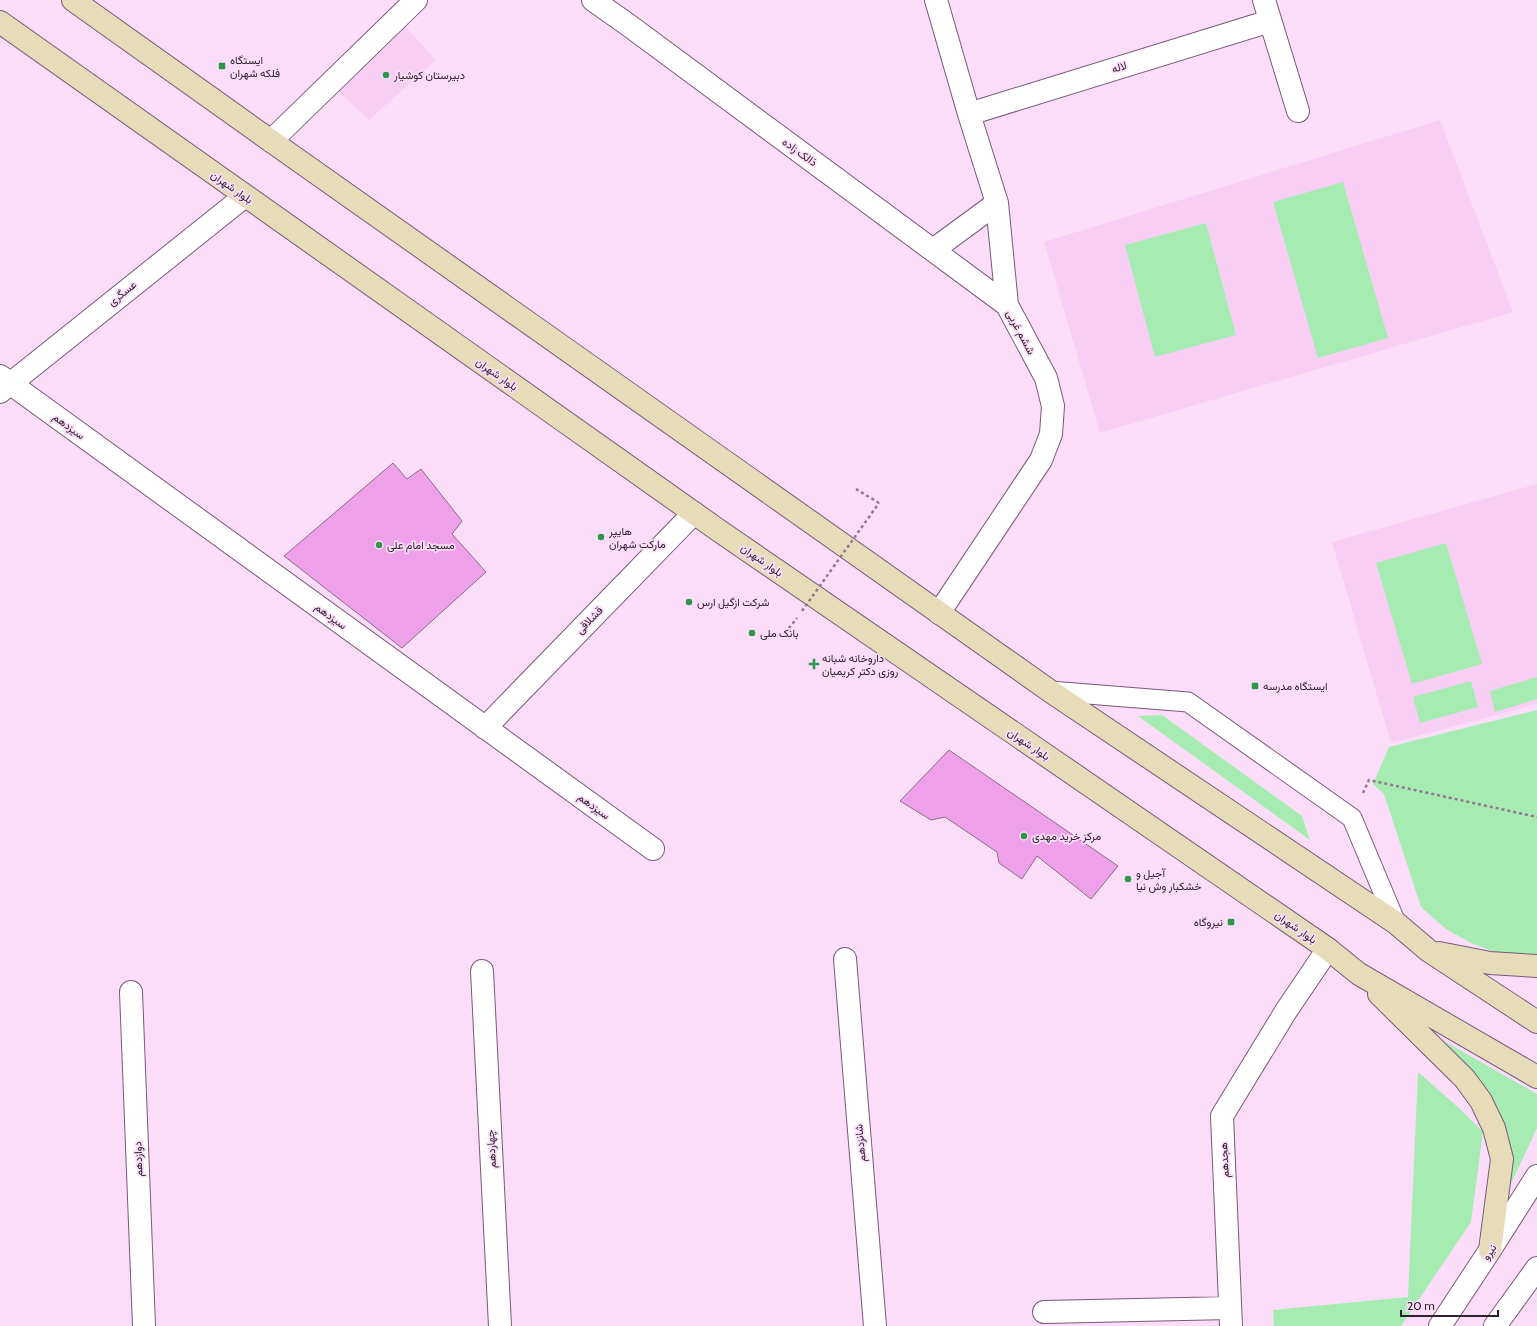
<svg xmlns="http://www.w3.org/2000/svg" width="1537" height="1326" font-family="Cabin,Vazirmatn,sans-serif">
<rect width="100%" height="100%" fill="#fbddf9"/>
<path fill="#f9cef5" d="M405 26 436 60 369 120 336 89Z
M1440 120 1513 312 1100 433 1044 242Z
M1537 484V704L1391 743 1332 542Z"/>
<path fill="#a6ecb2" d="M1343 182 1388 338 1318 358 1273 202Z
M1206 223 1236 335 1155 357 1125 245Z
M1446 543 1482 664 1412 684 1376 563Z
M1537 677V699L1495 712 1490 691Z
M1471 681 1478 707 1420 723 1413 697Z
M1537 710V954L1514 955 1492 951 1471 943 1446 929 1421 907 1384 794 1373 784 1389 747Z
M1162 715 1302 816 1310 840 1138 716Z
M1444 1041 1537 1094V1128L1510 1186V1158L1500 1113 1474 1073Z
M1418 1072 1460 1109 1483 1132 1471 1222 1401 1326H1274L1273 1310 1408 1297Z"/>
<path fill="#eea0e9" stroke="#8c6b89" d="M393 463 407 479 421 469 462 521 452 534 486 572 402 648 284 556Z
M949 750 1118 866 1091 899 1037 856 1022 879 999 863 997 852 945 817 931 820 900 801Z"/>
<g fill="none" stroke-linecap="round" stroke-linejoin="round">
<g stroke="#795977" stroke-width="21">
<path id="lane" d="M1050 691 1188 702 1352 818 1396 923"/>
</g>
<g stroke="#795977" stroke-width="24">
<path id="street" d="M593 0 627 24 1007 305
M936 0 969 114 997 203 1007 305 1046 378 1053 406 1051 434 1041 460 939 613
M1264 0 1298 111
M969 114 1270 21
M271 141 416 0
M933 250 997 203
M0 376 653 849
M0 392 245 196
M485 728 694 513
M845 959 875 1326
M482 971 500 1326
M131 992 144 1326
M1044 1312 1230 1308
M1231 1326 1222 1116 1286 1011 1328 949
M1440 1326 1490 1250 1537 1176
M1495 1326 1537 1268"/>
</g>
<g stroke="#795977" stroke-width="24">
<path id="secondary" d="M73 0 271 141 1050 691 1396 923 1429 951 1537 1022
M0 22 718 530 1328 949 1359 974 1537 1077
M1439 953 1490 963 1537 966
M1379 994 1465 1079 1481 1101 1494 1128 1502 1159 1490 1250"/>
</g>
<path stroke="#8e798d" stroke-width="2.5" stroke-dasharray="3 3" stroke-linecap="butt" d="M856 489 879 503
M785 633 797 618
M1363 793 1369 780 1537 817"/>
<use href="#lane" stroke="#fff" stroke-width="19"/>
<use href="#street" stroke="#fff" stroke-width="22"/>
<use href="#secondary" stroke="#e6dcba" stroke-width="22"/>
<path stroke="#8e798d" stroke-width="2.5" stroke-dasharray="3 3" stroke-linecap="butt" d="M802 611 879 503"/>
</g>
<g fill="#2e954b" stroke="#fbddf9" stroke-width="1.5">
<rect x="218" y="62" width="8" height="8" rx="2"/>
<circle cx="386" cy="75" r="4"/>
<circle cx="601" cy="537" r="4"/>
<circle cx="379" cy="545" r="4"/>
<circle cx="689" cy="602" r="4"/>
<circle cx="752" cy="633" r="4"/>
<path d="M812 658h4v4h4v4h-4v4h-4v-4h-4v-4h4z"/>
<rect x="1251" y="682" width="8" height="8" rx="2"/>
<circle cx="1024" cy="836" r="4"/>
<circle cx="1128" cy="879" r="4"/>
<rect x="1227" y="918" width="8" height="8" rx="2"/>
</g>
<g text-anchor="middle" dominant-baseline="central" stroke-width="3.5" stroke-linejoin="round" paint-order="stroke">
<g font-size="11" fill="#2e212d" stroke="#fbddf9" text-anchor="start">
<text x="230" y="60">ایستگاه<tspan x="230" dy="13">فلکه شهران</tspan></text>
<text x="394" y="75">دبیرستان کوشیار</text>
<text x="609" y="531">هایپر<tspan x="609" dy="13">مارکت شهران</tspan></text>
<text x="387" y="545">مسجد امام علی</text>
<text x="697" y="602">شرکت ازگیل ارس</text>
<text x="760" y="633">بانک ملی</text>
<text x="822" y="658">داروخانه شبانه<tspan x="822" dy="13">روزی دکتر کریمیان</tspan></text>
<text x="1263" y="686">ایستگاه مدرسه</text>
<text x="1032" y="836">مرکز خرید مهدی</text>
<text x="1136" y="873">آجیل و<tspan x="1136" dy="13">خشکبار وش نیا</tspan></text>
<text x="1223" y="922" text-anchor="end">نیروگاه</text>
</g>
<g font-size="11" fill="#2e212d" stroke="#fbddf9">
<text transform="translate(1119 67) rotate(-17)">لاله</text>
<text transform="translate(800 152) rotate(36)">ذالک زاده</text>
<text transform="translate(232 187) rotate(35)">بلوار شهران</text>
<text transform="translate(122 293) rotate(-39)">عسگری</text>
<text transform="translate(1021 332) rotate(62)">ششم غربی</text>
<text transform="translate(497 374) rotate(35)">بلوار شهران</text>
<text transform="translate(69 426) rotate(36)">سیزدهم</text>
<text transform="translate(762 560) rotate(35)">بلوار شهران</text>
<text transform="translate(331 616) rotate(36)">سیزدهم</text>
<text transform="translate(589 620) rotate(-46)">قشلاقی</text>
<text transform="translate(1029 744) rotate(34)">بلوار شهران</text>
<text transform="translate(594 806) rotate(36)">سیزدهم</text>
<text transform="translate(1296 927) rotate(35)">بلوار شهران</text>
<text transform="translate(860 1143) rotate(-95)">شانزدهم</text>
<text transform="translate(491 1149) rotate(-93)">چهاردهم</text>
<text transform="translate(138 1159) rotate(-92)">دوازدهم</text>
<text transform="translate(1224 1160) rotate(-93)">هجدهم</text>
<text transform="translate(1489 1252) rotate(-57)">نیرو</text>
</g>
</g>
<path d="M1401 1310v6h97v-6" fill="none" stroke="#2e212d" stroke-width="2"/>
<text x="1407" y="1310" font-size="12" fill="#2e212d" stroke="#fbddf9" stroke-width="3" paint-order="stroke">20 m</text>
</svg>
